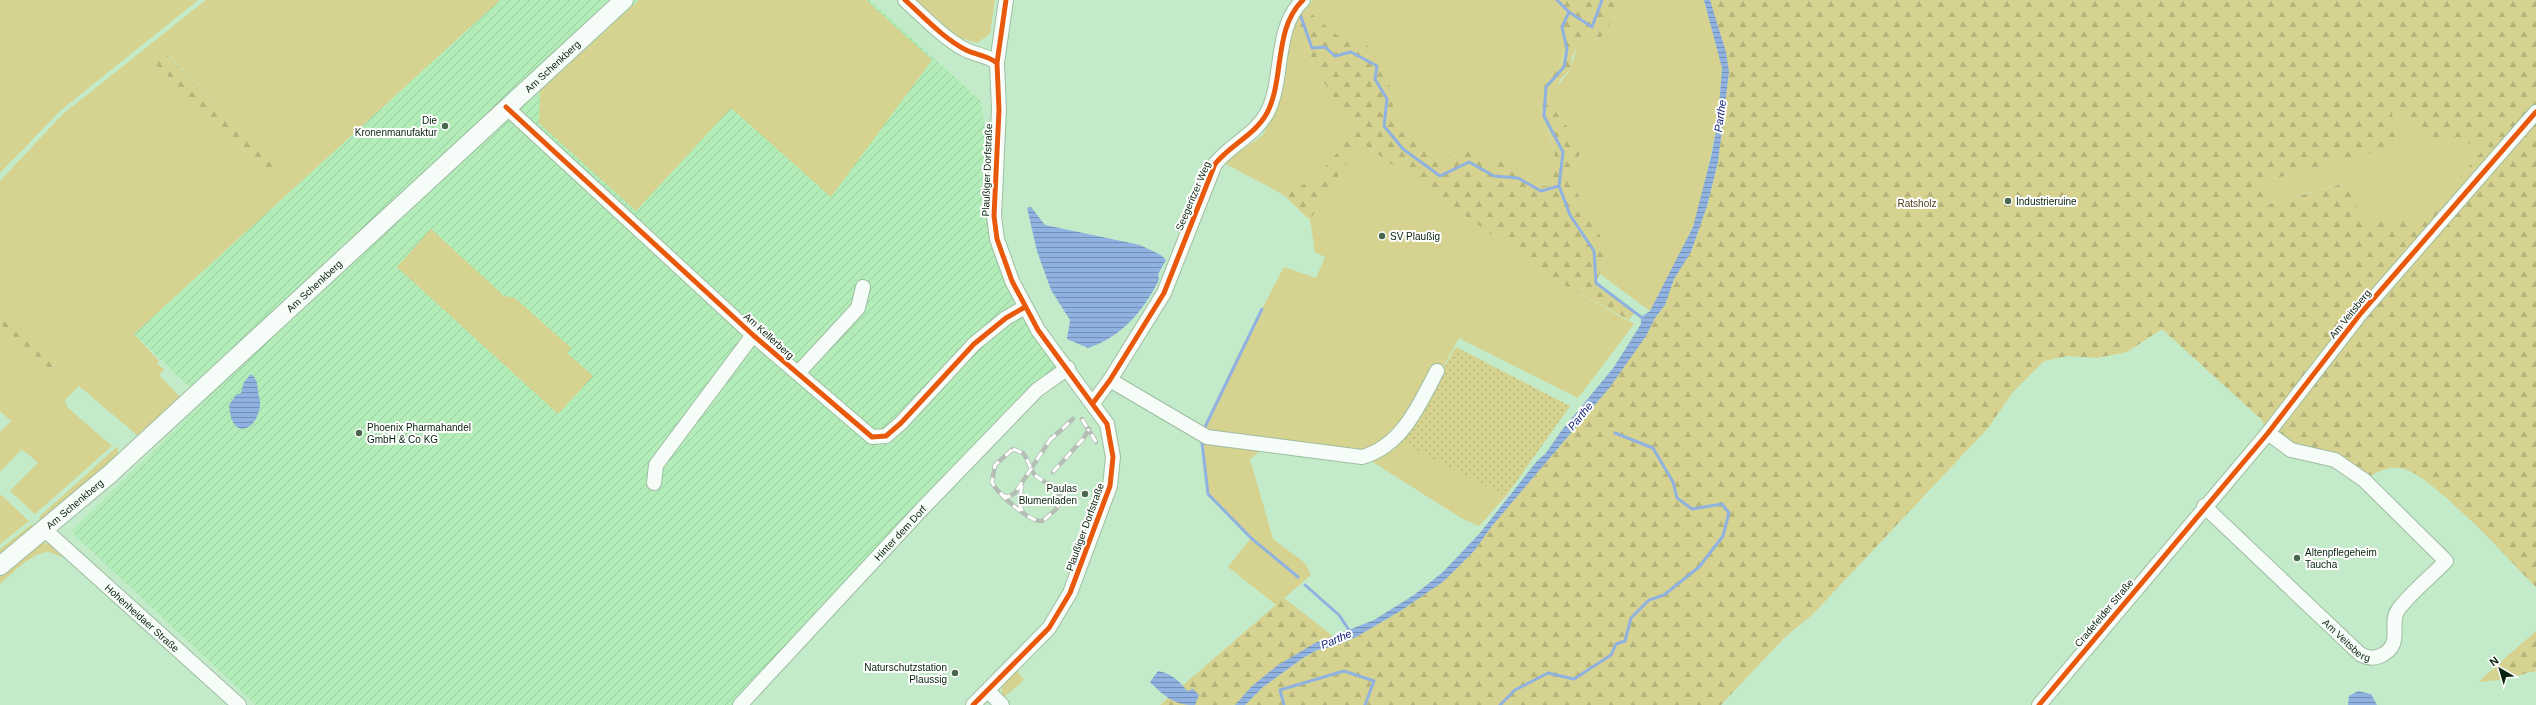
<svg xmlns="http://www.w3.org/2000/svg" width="2536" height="705" font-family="Arial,sans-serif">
<defs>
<pattern id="industrial-furrows" width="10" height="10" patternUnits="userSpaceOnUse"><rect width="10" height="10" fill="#b2edb9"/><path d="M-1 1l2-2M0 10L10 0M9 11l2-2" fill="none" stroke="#98cb9e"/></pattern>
<pattern id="forest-firs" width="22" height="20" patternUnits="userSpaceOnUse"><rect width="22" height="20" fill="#d6d28f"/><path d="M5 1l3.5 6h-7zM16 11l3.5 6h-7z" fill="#b6b47a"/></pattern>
<pattern id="garden-dots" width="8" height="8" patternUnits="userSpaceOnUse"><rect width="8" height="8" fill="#d6d28f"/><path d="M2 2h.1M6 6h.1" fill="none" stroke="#b6b47a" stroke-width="1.8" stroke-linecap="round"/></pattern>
<pattern id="water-rules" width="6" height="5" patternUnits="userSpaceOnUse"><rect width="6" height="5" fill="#90b2e0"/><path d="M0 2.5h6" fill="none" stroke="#7490b4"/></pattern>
</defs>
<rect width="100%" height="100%" fill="#c4ebc9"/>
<path fill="url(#industrial-furrows)" d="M500 0H870L980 100 994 173 997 239 1062 361 951 469 733 705H256L71 532 204 401 134 334Z"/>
<path fill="#d6d28f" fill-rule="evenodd" d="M0 0H198L60 111 0 173Z
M206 0H500L134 334 159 361 157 363 164 370 159 375 181 398 143 433 137 435 79 386 65 400 67 407 112 446 35 514 10 491 38 463 22 449 0 472V432L11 421 0 411V324L50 369 58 362 0 309V181L63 114ZM167 54 279 161 267 173 155 64Z
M639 0H866L932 60 831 197 731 108 636 211 539 123 540 91Z
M915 0H995L990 34 977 43 961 38 960 39Z
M1313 0H1547L1560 14C1556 33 1565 43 1563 56 1560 71 1541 82 1541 100 1541 129 1567 158 1549 186H1542L1509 163 1458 151 1441 162 1400 130 1395 120 1390 87 1373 49 1337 35 1306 9Z
M1630 0H1704L1722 67 1718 120 1698 216 1674 267 1650 311 1600 274 1609 250 1584 209 1571 176C1573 167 1579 158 1581 149 1582 140 1555 115 1550 102 1554 88 1562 81 1570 70 1572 67 1575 51 1578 45L1599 39 1607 30 1618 8Z
M1296 18 1317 72 1356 130 1317 177 1284 195 1224 163 1263 135 1275 112Z
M2403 107 2423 137 2486 146 2425 218 2361 222 2349 182 2268 204 2262 182 2397 146 2392 112Z
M1360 142 1564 285 1634 324 1578 398 1459 338 1428 394 1398 440 1506 496 1479 526 1461 518 1373 462 1265 447 1250 459 1273 539 1305 563 1311 575 1276 605 1228 567 1251 538 1208 494 1202 443 1204 429 1221 395 1236 358 1284 267 1316 278 1325 257 1315 252 1310 220Z
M431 229 504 296 515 298 571 348 567 353 593 376 560 412 557 413 397 267Z
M118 446V457L45 521 38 518Z
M0 494 29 521 0 544Z
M32 524 35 530 0 560V549Z
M41 542 53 545 54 549 62 557C58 557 53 552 48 552 32 552 12 574 0 584V574Z
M1015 668 1024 680 1003 698C999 685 1007 678 1015 668Z"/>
<path fill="url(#forest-firs)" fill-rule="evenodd" d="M1547 0H1630L1618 8 1607 30 1599 39 1578 45 1572 57 1571 68 1560 80 1550 102C1555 115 1582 140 1581 149 1579 158 1573 167 1571 176L1584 209 1609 250 1596 283 1635 312 1629 320 1564 285 1360 142 1310 220 1284 195 1317 177 1356 130 1317 72 1296 18 1299 11 1306 9 1337 35 1373 48 1390 87 1395 120 1400 130 1441 161 1458 150 1465 151 1509 163 1542 186H1549C1566 159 1543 129 1541 101 1540 83 1556 74 1563 59 1567 48 1557 37 1557 26 1558 22 1559 18 1560 14Z
M1710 0H2536V587C2511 562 2433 476 2404 469 2388 465 2377 472 2364 480L2335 460 2291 450 2268 433 2261 419 2162 329 2127 352 2097 358 2068 356 2044 361 2013 392 1988 428 1812 615 1786 636 1721 705H1245L1263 687 1303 658 1317 650 1338 645 1358 636 1402 610 1444 581 1474 551 1492 526 1610 387 1642 340 1655 318 1665 305 1674 279 1691 252 1707 206 1718 162 1729 72ZM2403 107 2423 137 2486 146 2425 218 2362 222 2350 182 2268 204 2262 182 2397 146 2392 112Z
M166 54 279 161 267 173 155 64Z
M0 309 58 361 50 369 0 324Z
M1284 598 1334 637C1293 653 1265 671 1235 705H1160Z
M2536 631V671L2500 680 2478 682Z"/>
<path fill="url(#garden-dots)" d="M1456 347 1570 406 1506 496 1397 440 1428 394Z"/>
<path fill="url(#water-rules)" d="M1704 0H1710L1726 52 1729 72 1718 162 1707 206 1691 252 1674 279 1665 305 1655 318 1646 336 1610 387 1492 526 1474 551 1444 581 1402 610 1358 636 1338 645 1317 650 1303 658 1263 687 1245 705H1235L1252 686 1278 665 1315 643 1374 620 1414 595 1443 572 1480 533 1537 461 1546 453 1562 430 1614 367 1641 324V317L1650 311 1693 227 1711 157 1718 120 1722 68Z
M1031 207 1045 225 1140 245 1161 255 1166 260 1158 274 1159 280C1143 311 1122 337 1088 348L1067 339 1070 320 1051 290 1037 251 1027 208Z
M251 374C258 381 257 382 258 390 258 396 261 400 260 406 256 433 231 440 229 405L236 395 241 393 244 382Z
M1158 671C1170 673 1180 681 1187 691L1193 689 1199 695 1195 705C1174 705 1165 697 1150 682Z
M2358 691 2371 694 2377 705H2348L2349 696Z"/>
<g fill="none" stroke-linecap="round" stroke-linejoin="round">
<path stroke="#90b2e0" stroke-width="3" d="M1557 0 1569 12 1562 27 1567 49 1564 67 1546 87 1544 116 1563 152 1559 186
M1299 11 1312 48 1325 47 1335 56 1351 52 1377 66 1375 79 1387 99 1384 126 1403 149 1440 176 1469 162 1494 176 1518 178 1541 191 1559 186 1570 215 1594 251 1596 283 1645 320
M1569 12 1592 27 1602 0
M1204 429 1262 309
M1202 443 1208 494 1251 538 1298 577
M1305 585 1339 615 1351 633
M1284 705 1280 690 1344 671 1374 681 1365 705
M1500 705 1515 690 1548 673 1574 679 1611 655 1616 644 1625 641 1631 618 1649 600 1664 595 1699 567 1723 536 1729 513 1722 504 1692 509 1677 498 1673 482 1653 448 1615 433"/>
<g stroke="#9ebda2" stroke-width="16">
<g id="minor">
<path d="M905 0C924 17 943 38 966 50 976 55 987 55 997 63"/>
<path d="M506 107 753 335 872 437 886 436 901 423 974 344 1006 318 1025 307"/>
<path d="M798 373 858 308 863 287"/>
<path d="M1110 380 1207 437 1362 457C1402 446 1419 405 1437 371"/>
<path d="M1093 403 1110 380 1164 293 1215 164C1230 145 1255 135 1267 113 1285 78 1273 29 1303 0"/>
<path d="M654 483 656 465 753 335"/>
<path id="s1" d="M2204 506 2360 654C2367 658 2373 659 2380 656 2405 645 2388 624 2398 610 2411 592 2431 577 2446 561L2364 480 2335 460 2291 450 2268 433"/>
<path id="s2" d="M45 530 239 705"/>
<path d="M988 691 1002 705"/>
<path id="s3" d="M740 705 922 509 1037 390 1068 368"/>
<path d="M973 705 1049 628 1070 593 1110 486 1113 457 1107 424 1038 330 1012 281 997 239 994 216 999 110 997 63 1006 0"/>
<path d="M2039 705 2268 433 2361 313 2536 112"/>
</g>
</g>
<g stroke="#9ebda2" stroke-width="20">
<g id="major">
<path id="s4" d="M0 566 110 474 624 0"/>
</g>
</g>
<use href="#minor" stroke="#f6fcf7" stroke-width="14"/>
<use href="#major" stroke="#f6fcf7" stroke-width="18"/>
<g stroke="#b4beb5" stroke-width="4.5">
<path id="rail" d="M1082 419 1096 442
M1049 441 1073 419
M1013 449 1023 453C1028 459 1030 469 1035 475 1044 484 1071 491 1056 509 1052 513 1047 518 1042 521 1030 523 997 493 992 482L995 465Z
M1053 472 1083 439 1089 429
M1022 485 1019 504 1023 512
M1002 495 1008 497 1015 493 1052 437"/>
</g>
<use href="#rail" stroke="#fff" stroke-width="3" stroke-dasharray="9" stroke-linecap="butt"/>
<g stroke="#fff" stroke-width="8">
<path id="cycleway" d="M905 0C924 17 943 38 966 50 976 55 987 55 997 63
M506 107 753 335 872 437 886 436 901 423 974 344 1006 318 1025 307
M1093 403 1110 380 1164 293 1215 164C1230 145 1255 135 1267 113 1285 78 1273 29 1303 0
M973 705 1049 628 1070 593 1110 486 1113 457 1107 424 1038 330 1012 281 997 239 994 216 999 110 997 63 1006 0
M2039 705 2268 433 2361 313 2536 112"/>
</g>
<use href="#cycleway" stroke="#e8590c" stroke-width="5"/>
</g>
<g fill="#49684e" stroke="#fff" stroke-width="1.5">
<circle cx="445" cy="126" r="4"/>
<circle cx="2008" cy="201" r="4"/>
<circle cx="1382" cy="236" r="4"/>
<circle cx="359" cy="433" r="4"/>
<circle cx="1085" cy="494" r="4"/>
<circle cx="2297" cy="558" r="4"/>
<circle cx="955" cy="673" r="4"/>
</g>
<g text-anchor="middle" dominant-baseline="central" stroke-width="4" stroke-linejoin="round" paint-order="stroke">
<g font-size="10" fill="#07220c" stroke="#fff">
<text stroke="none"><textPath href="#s4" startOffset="745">Am Schenkberg</textPath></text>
<text transform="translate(987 170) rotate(-88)">Plaußiger Dorfstraße</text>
<text transform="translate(1193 196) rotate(-67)">Seegeritzer Weg</text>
<text stroke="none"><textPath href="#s4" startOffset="421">Am Schenkberg</textPath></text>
<text transform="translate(2350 314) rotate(-51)">Am Veitsberg</text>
<text transform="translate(769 336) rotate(42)">Am Kellerberg</text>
<text stroke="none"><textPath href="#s4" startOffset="97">Am Schenkberg</textPath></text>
<text transform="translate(1085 527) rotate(-70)">Plaußiger Dorfstraße</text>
<text stroke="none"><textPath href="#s3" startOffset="235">Hinter dem Dorf</textPath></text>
<text transform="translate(2104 613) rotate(-50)">Cradefelder Straße</text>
<text stroke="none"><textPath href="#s2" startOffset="131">Hohenheidaer Straße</textPath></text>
<text stroke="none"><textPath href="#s1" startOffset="196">Am Veitsberg</textPath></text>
</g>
<g font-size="10" fill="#07220c" stroke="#fff" text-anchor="start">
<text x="437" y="120" text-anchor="end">Die<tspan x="437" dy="12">Kronenmanufaktur</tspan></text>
<text x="2016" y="201">Industrieruine</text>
<text x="1390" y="236">SV Plaußig</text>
<text x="367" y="427">Phoenix Pharmahandel<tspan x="367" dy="12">GmbH &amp; Co KG</tspan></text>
<text x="1077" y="488" text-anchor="end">Paulas<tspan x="1077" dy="12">Blumenladen</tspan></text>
<text x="2305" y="552">Altenpflegeheim<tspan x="2305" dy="12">Taucha</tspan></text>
<text x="947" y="667" text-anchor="end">Naturschutzstation<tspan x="947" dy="12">Plaussig</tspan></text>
</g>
<g font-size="10" fill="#503f16" stroke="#fff">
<text x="1917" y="203">Ratsholz</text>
</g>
<g font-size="11" font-style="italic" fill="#11217d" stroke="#fff">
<text transform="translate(1720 116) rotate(-82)">Parthe</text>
<text transform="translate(1580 416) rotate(-51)">Parthe</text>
<text transform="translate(1336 639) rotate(-23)">Parthe</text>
</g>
</g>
<g transform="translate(2500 669) rotate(322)" stroke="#ffffff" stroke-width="3" paint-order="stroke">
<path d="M0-3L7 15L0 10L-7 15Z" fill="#07220c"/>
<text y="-6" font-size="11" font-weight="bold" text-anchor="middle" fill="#07220c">N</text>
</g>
</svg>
